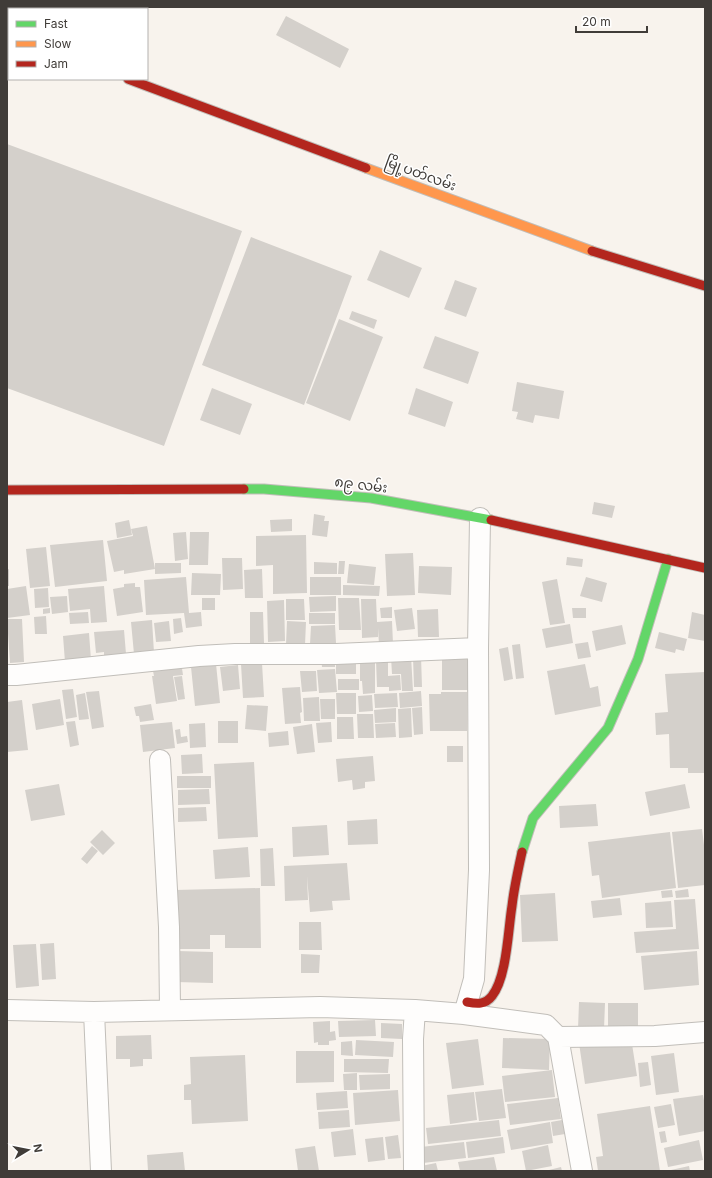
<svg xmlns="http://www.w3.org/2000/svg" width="712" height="1178" font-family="Inter,'Noto Sans Myanmar',sans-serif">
<rect width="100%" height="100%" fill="#f8f3ed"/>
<path fill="#d4d0cb" d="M286 16 349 49 340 68 276 35Z
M7 144 242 231 164 446 7 388Z
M251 237 352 276 304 405 202 365Z
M380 250 422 268 409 298 367 280Z
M455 280 477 288 466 317 444 309Z
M352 311 377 320 374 329 349 319Z
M339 319 383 337 350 421 306 403Z
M435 336 479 352 468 384 423 368Z
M517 382 564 391 559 419 535 415 533 423 516 419 518 412 512 411Z
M212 388 252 404 240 435 200 420Z
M416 388 453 402 445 427 408 414Z
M594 502 615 506 612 518 592 514Z
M314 514 325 516 324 521H329L327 537 312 535Z
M292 519V531L271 532 270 520Z
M129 520 132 535 117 538 115 523Z
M147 526 155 569 124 574V570L114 572 107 541 133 536 131 529Z
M186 532 188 559 175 561 173 533Z
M190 532H209L208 565H189Z
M306 535 307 593 273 594V565L256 566V536Z
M103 540 107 581 55 587 50 545Z
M46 547 50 586 30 588 26 549Z
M413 553 415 595 387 596 385 554Z
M567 557 583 559 582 567 566 565Z
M222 558H242L243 589 223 590Z
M339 561H345L344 574H338Z
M314 562 337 563V574H314Z
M155 563H181V573L155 574Z
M349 564 376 567 374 585 347 583Z
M419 566 452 567 451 595 418 593Z
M9 569V586H7V570Z
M262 569 263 598H245L244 570Z
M192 573 221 574 220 595H191Z
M186 577 189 613 201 612 202 626 186 628 184 613 146 615 144 580Z
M310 577H341V595H310Z
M586 577 607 583 602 602 580 596Z
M557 579 565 623 550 625 542 582Z
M135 583V587H140L143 612 117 616 113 589 124 587V584Z
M343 585 380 586 379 596 343 595Z
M26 586 30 615 7 618V589Z
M104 586 107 622 91 623 90 609 70 611 68 589Z
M48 588 49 607 35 608 34 589Z
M67 596 68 612 52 614 50 597Z
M336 596V611L310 612 309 597Z
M202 598H215V610H202Z
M338 598H359L361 630H339Z
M286 599H304L305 620H286Z
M361 599H376L377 622 392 621 393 644 379 645 378 628V637L362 638Z
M284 600 285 641 268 642 267 601Z
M392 607V618H381L380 608Z
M50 608V613L43 614V609Z
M412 608 415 629 397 631 394 610Z
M572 608H586V618H573Z
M438 609 439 637H418L417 610Z
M88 612 89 623 70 624 69 613Z
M250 612H263L264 643H250Z
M692 612 705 615V641L688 638Z
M309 613H335V624H309Z
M46 616 47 634H35L34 617Z
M181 618 183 632 174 634 173 619Z
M7 619H22L24 662 10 663Z
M152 620 154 653 134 654 131 622Z
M169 621 171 641 156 642 154 623Z
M287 621 306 622 305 645 286 644Z
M570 624 573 643 546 648 542 629Z
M335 625 336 643 310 644 311 626Z
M622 625 626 644 596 651 592 631Z
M124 630 126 654 104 656V652L96 653 94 632Z
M659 632 687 639 684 651 676 649 675 653 655 648Z
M89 633 91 660 65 662 63 636Z
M588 642 591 657 578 659 575 644Z
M520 644 524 678 516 679 512 645Z
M508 647 513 679 504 681 499 649Z
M411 656 413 691H402L401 674H392L391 657Z
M421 656 422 687H414L413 657Z
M442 656H469V690H442Z
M335 657V667H322L321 658Z
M388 659V676L400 675 401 690 389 691V687H377L376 660Z
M360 661H375V693L363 694 362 681H360Z
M181 662 183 675 173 676 177 701 156 704 152 676H154L152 666Z
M336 662H356V674H336Z
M262 663 264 697 243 698 241 664Z
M216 664 220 703 195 706 191 667Z
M585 664 590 688 598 686 601 706 555 715 547 671Z
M238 665 240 689 223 691 220 667Z
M335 669 337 692 319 693 317 670Z
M300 671H316L317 691 302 692Z
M705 672V773H688V768H670L669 734 656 735 655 713 668 712 665 674Z
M182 676 185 699 178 700 174 677Z
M338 679H359V690H338Z
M300 687 302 712 300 713 301 723 285 724 282 688Z
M73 689 77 717 66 719 62 690Z
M99 691 104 727 92 729 86 692Z
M421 691 422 706 400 708 399 693Z
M441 692H467V731H430L429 694H441Z
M85 693 89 719 79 720 76 695Z
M336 693H356V714H337Z
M397 693 398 707 375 708 374 694Z
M372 695 373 711 359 712 358 696Z
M319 697 320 721H304L303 698Z
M60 699 64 725 36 730 32 704Z
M320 699H335V719H321Z
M22 700 28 750 7 752V702Z
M151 704 154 720 140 722 139 716H136L134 707Z
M247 705 268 706 266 731 245 729Z
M422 707 423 734 414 735 412 708Z
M396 708V722L375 723 374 710Z
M411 708 412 737 399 738 398 709Z
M357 714H373L374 738H358Z
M337 717H353L354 739H337Z
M75 721 79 745 70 747 66 722Z
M218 721H238V743H218Z
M172 722 175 748 143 752 140 725Z
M331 722 332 742 318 743 316 723Z
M205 723 206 747 190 748 189 724Z
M395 723 396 737 376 738 375 724Z
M312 724 315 752 297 754 293 727Z
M180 729 181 737 187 736 188 742 177 744 175 730Z
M288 731 289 745 269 747 268 733Z
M447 746H463V762H447Z
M202 754 203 773 182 774 181 755Z
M373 756 375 781 365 782V788L353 790 352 780 338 782 336 759Z
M254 762 258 837 218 839 214 764Z
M177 776H211V788H177Z
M59 784 65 815 31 821 25 790Z
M685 784 690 808 650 816 645 792Z
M209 789 210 804 178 805V790Z
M596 804 598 826 560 828 559 806Z
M206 807 207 821 178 822V808Z
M377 819 378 844 348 845 347 821Z
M327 825 329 855 293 857 292 827Z
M702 829 705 853V885L678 888 672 832Z
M102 830 115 843 103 855 90 842Z
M670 832 676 888 602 898 599 875 592 876 588 842Z
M92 846 98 851 87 864 81 859Z
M248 847 250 877 215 879 213 850Z
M273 848 275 886H261L260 849Z
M347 863 350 900 332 901 333 910 310 912 307 876 308 900 285 901 284 866Z
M260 888 261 948H225V935H210V949H176L175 890Z
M688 889 689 897 676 898 675 891Z
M672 890 673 897 662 898 661 891Z
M555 893 558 941 522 942 520 895Z
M620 898 622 915 593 918 591 901Z
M695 899 699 949 636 953 634 932 676 929 674 900Z
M671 901 673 927 646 928 645 903Z
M299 922H321L322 950H299Z
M54 943 56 979 42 980 40 944Z
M36 944 39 986 16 988 13 945Z
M177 951 213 952V983L176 982Z
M697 951 699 985 644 990 641 956Z
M301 954 320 955 319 973H301Z
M579 1002 605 1003 604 1029H578Z
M608 1003H638V1029H608Z
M375 1020 376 1036 339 1037 338 1021Z
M330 1021V1032L335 1031 336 1040 329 1041V1045H318V1042L314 1043 313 1022Z
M381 1023 402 1024V1039L381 1038Z
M151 1035 152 1059H143V1066L130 1067V1059H116V1036Z
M503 1038 550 1039 549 1070 502 1068Z
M478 1039 484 1085 452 1089 446 1043Z
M356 1040 394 1042 393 1057 355 1055Z
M352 1041 353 1056 341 1055V1042Z
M579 1043 632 1044 637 1076 585 1084Z
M296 1051H334V1082L296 1083Z
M674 1053 679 1092 656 1095 651 1056Z
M245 1055 248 1121 192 1124 191 1100H184V1085L191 1084 190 1057Z
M344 1059H389L388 1073 344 1072Z
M648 1062 651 1085 640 1087 638 1063Z
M552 1070 555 1097 505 1102 502 1076Z
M357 1073V1090H344L343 1074Z
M390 1074V1089L360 1090 359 1075Z
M502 1089 506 1118 479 1121 475 1092Z
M398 1090 400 1121 355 1125 353 1093Z
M347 1091 348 1108 317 1110 316 1093Z
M474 1092 477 1120 450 1124 447 1095Z
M703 1095 705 1106V1131L679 1136 673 1099Z
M558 1098 561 1119 510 1125 507 1104Z
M671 1104 675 1125 658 1128 654 1107Z
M650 1106 660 1171H598L596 1157 603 1156 597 1114Z
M349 1110 350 1127 319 1129 318 1112Z
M499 1120 501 1136 428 1144 426 1128Z
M562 1120 565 1134 553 1136 551 1122Z
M550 1122 553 1143 511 1150 507 1130Z
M353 1129 356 1155 334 1157 331 1132Z
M665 1131 667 1142 661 1143 659 1132Z
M398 1135 401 1158 388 1159 385 1137Z
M383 1137 385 1160 368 1162 365 1139Z
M503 1137 505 1153 468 1158 466 1142Z
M699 1140 703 1160 668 1167 664 1148Z
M464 1142 466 1158 423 1163 421 1147Z
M548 1145 552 1166 526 1171 522 1151Z
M315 1146 319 1171H298L295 1149Z
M183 1152 185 1171H148L147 1155Z
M494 1157 497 1171H460L458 1162Z
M436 1163 438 1171H422L421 1166Z
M689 1166 690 1171H671V1170Z
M561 1167 562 1171H549V1170Z"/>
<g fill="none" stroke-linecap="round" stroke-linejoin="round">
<g stroke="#c1beb9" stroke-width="22">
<path id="street" d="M7 675H16L199 656 235 654H336L478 648
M160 760 169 927 170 1009
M7 1010 94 1012 320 1007 415 1010
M94 1012 101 1171
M464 1014 474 979 479 870 478 648 480 518
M558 1037 655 1036 705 1032
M414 1171 413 1039 415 1010 464 1014 546 1025 558 1037 582 1171"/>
</g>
<g stroke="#c1beb9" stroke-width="11">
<path id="fast" d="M7 34H9
M244 489H264L371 498 491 520
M522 852 533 818 608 728 638 659 668 559"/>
</g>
<g stroke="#c1beb9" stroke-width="11">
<path id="slow" d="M366 168 592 251"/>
</g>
<g stroke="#c1beb9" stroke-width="11">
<path id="jam" d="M128 79 366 168
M592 251 705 286
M7 490 244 489
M491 520 705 568
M467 1002C477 1004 485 1005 492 996 507 977 508 930 512 906 514 888 518 870 522 852"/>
</g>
<use href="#street" stroke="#fefdfc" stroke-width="20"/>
<use href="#fast" stroke="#63d668" stroke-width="9"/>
<use href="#slow" stroke="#ff974d" stroke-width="9"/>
<use href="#jam" stroke="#b3261e" stroke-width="9"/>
</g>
<g text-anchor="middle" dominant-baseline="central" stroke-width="3" stroke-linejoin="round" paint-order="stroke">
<g font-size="14" fill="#403c38" stroke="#fff">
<text transform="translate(421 173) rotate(20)">မြို့ပတ်လမ်း</text>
<text transform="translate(361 484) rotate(7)">၈၉ လမ်း</text>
</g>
</g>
<rect width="712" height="1178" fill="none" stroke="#403c38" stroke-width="16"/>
<rect x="8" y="8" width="140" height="72" fill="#ffffff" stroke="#b3b1af"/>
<rect x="16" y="21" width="20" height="6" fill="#63d668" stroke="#b3b1af"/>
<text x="44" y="28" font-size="12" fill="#403c38">Fast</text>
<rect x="16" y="41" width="20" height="6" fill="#ff974d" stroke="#b3b1af"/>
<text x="44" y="48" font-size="12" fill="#403c38">Slow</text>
<rect x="16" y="61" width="20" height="6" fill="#b3261e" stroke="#b3b1af"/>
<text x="44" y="68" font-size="12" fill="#403c38">Jam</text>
<g transform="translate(28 1150) rotate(80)" stroke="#ffffff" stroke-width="3" paint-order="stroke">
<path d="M0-3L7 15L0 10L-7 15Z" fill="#403c38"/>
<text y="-6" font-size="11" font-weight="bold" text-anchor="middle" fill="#403c38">N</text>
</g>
<path d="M576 26v6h71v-6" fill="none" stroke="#403c38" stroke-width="2"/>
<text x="582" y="26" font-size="12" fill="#403c38" stroke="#ffffff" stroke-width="3" paint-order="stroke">20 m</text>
</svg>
